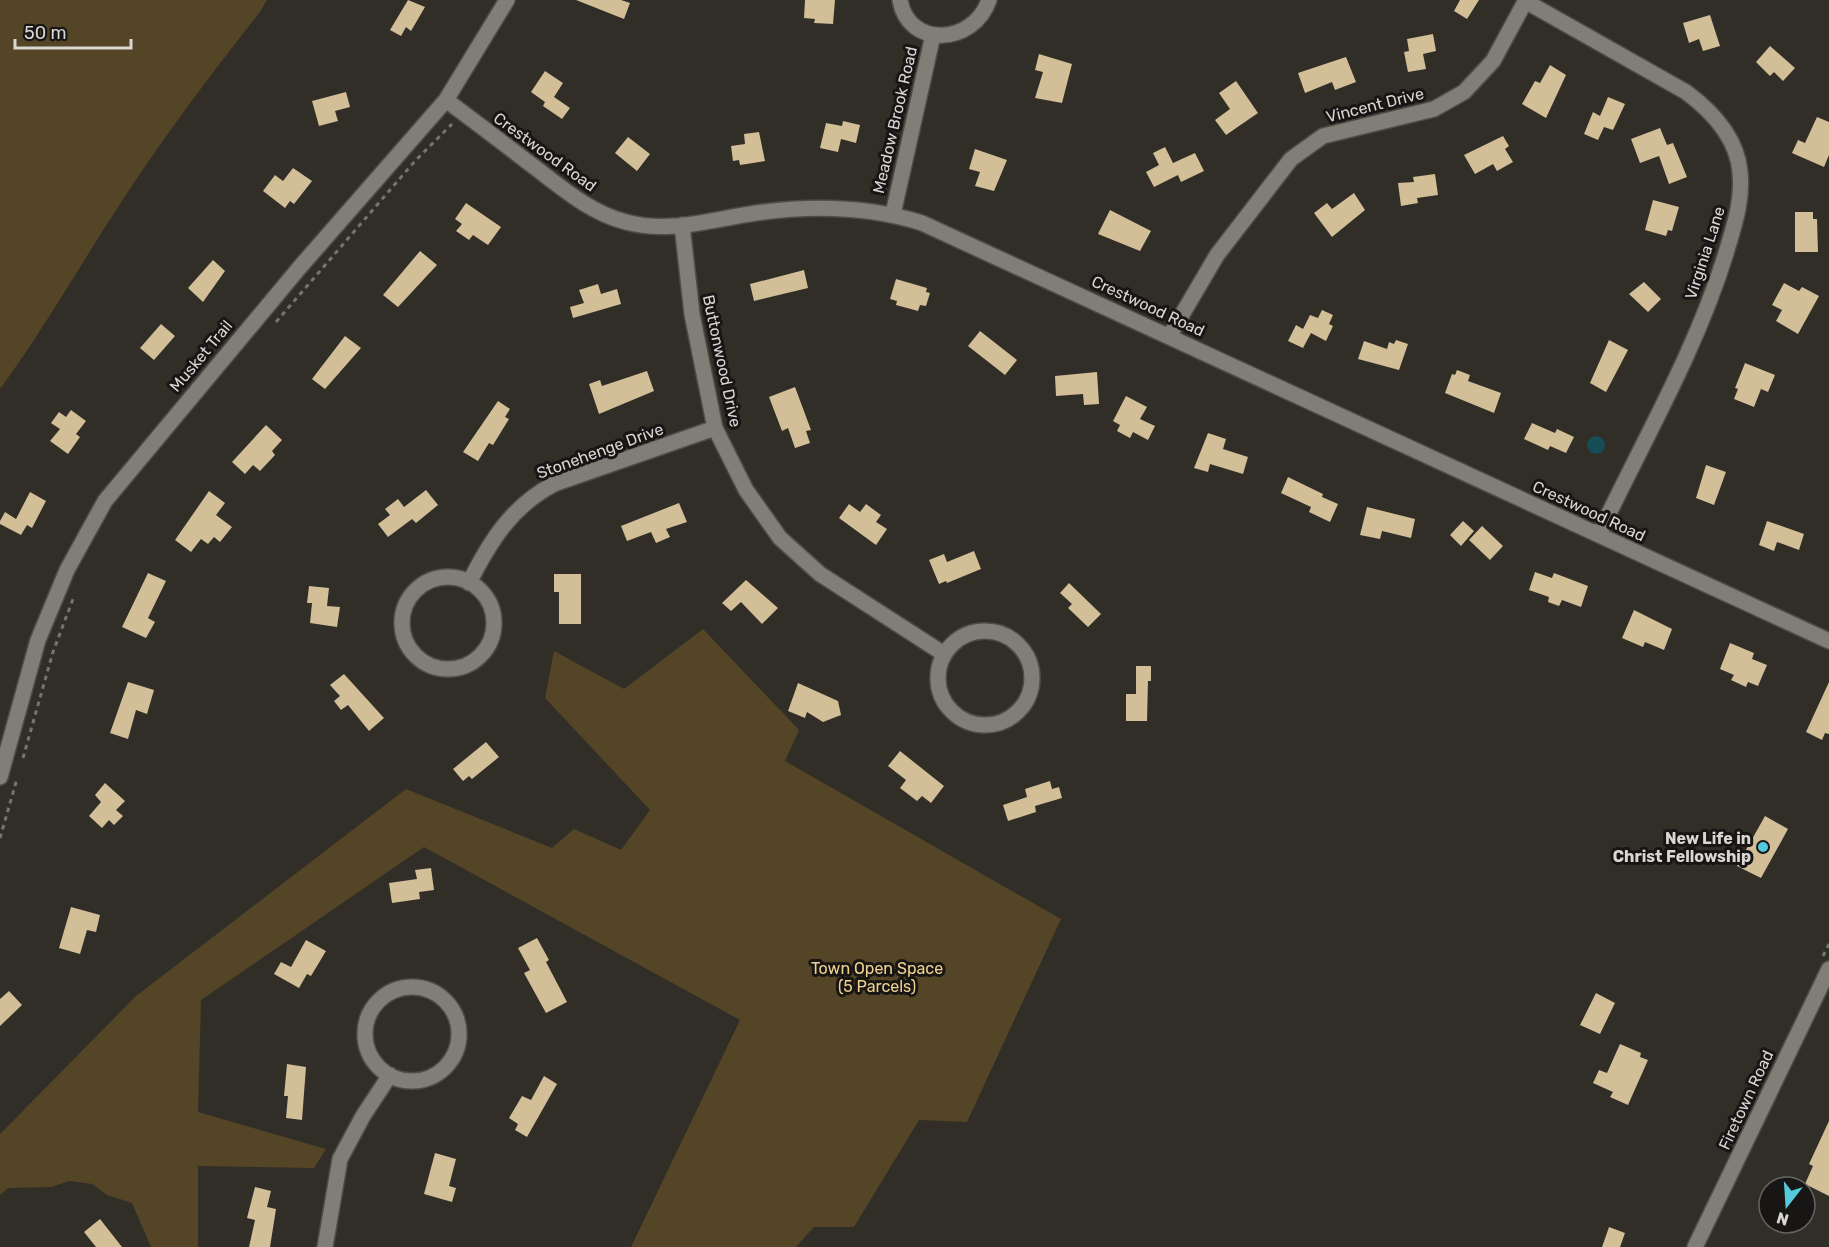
<svg xmlns="http://www.w3.org/2000/svg" width="1829" height="1247" font-family="Rubik,sans-serif">
<rect width="100%" height="100%" fill="#312e28"/>
<path fill="#534526" d="M0 0H267L260 12C212 73 165 135 122 201 81 263 45 328 0 389Z
M703 629 799 730 785 761 1061 919 967 1122 919 1120 854 1227H814L796 1247H631L740 1020 424 847 201 1000 198 1112 326 1149 314 1168 198 1166V1247H151L132 1203 107 1195 92 1184 69 1181 52 1187 8 1188 0 1195V1134L136 996 406 789 552 848 574 829 621 850 650 810 545 698 554 651 624 689Z"/>
<path fill="#164d56" d="M1587 445a9 9 0 1 1 18 0a9 9 0 1 1-18 0Z"/>
<path fill="#d2be97" d="M408 0 425 7 411 31 406 27 401 36 390 30Z
M576 0H621L630 3 624 19Z
M805 0H835L833 24 814 23 815 19 804 18Z
M1460 0H1479L1467 19 1454 11Z
M1710 15 1720 46 1703 51 1699 39 1689 43 1683 23Z
M1433 34 1436 51 1423 54 1426 69 1408 72 1404 52 1409 51 1407 39Z
M1770 46 1795 68 1783 81 1774 72 1770 76 1756 62Z
M1039 54 1072 64 1062 103 1035 98 1043 72 1035 70Z
M1346 57 1356 82 1335 90 1332 82 1305 93 1298 73Z
M1550 65 1566 75 1546 118 1522 104 1535 81 1540 83Z
M545 71 563 83 554 97 570 108 562 119 543 106 545 102 531 92Z
M1236 81 1258 113 1226 135 1215 120 1230 109 1219 93Z
M346 92 350 107 335 111 338 121 319 126 312 101Z
M1608 97 1625 104 1613 130 1604 127 1598 140 1584 134 1593 112 1600 116Z
M1817 117 1829 122V155L1824 167 1792 153 1798 140 1805 143Z
M843 121 860 125 856 143 841 139 838 152 820 148 826 123 842 126Z
M1660 128 1667 145 1673 143 1687 177 1669 184 1659 156 1640 163 1631 139Z
M759 132 765 161 740 165 739 160 733 161 731 146 745 144 744 134Z
M1503 136 1509 146 1505 149 1513 162 1497 171 1493 164 1475 174 1464 155Z
M628 137 650 154 637 171 615 153Z
M1165 147 1173 163 1195 153 1204 171 1181 182 1178 175 1154 187 1146 172 1159 165 1153 153Z
M975 149 1007 160 994 191 975 186 980 172 969 169Z
M293 168 312 181 294 204 290 201 285 208 263 191 275 175 283 181Z
M1435 174 1438 195 1417 198 1418 203 1401 206 1398 183 1414 182 1413 177Z
M1354 193 1365 210 1332 237 1314 213 1327 203 1332 209Z
M1653 200 1679 207 1672 231 1668 230 1666 236 1645 230Z
M466 203 501 227 488 245 473 235 469 240 456 231 462 224 455 219Z
M1110 210 1151 231 1140 251 1098 234Z
M1795 212H1813V219H1817L1818 252H1795Z
M420 251 437 265 398 307 383 295Z
M213 260 225 271 203 302 188 288Z
M804 270 808 288 754 301 750 284Z
M896 279 927 288 926 292 930 293 926 306 920 305 918 311 896 305 897 301 890 299Z
M1644 282 1661 299 1648 312 1629 294Z
M1784 283 1799 291 1802 287 1819 296 1798 334 1776 321 1782 310 1772 305Z
M598 284 601 294 617 289 621 304 573 318 570 307 584 303 579 290Z
M1322 310 1333 315 1329 324 1333 326 1326 341 1311 333 1303 348 1288 341 1296 325 1303 329 1310 315 1318 318Z
M161 324 175 336 154 360 140 348Z
M980 331 1017 360 1005 375 968 346Z
M345 336 361 348 325 389 312 379Z
M1396 340 1408 344 1399 370 1358 359 1364 341 1387 349 1389 342 1394 344Z
M1609 340 1628 350 1606 392 1590 383Z
M1745 363 1775 375 1768 392 1761 389 1754 407 1734 399 1738 389 1735 388Z
M1457 370 1470 375 1468 381 1501 393 1494 413 1445 393 1452 374 1455 375Z
M647 371 654 391 599 414 589 384 600 380 602 386Z
M1097 372 1099 404 1084 405 1083 394 1056 396 1055 376Z
M795 387 811 430 806 431 810 443 795 448 788 428 782 431 769 397Z
M1126 396 1147 407 1140 419 1155 426 1148 440 1133 432 1130 438 1117 431 1120 425 1113 421Z
M498 401 510 409 505 417 509 419 493 445 489 443 478 461 463 452Z
M71 410 86 421 76 434 80 437 68 454 50 441 60 429 51 423 59 412 66 417Z
M1532 423 1555 433 1557 429 1574 437 1566 453 1550 446 1548 450 1524 439Z
M266 425 282 440 272 451 275 455 260 471 253 465 245 474 232 462Z
M1208 433 1226 439 1223 449 1248 457 1243 474 1210 464 1208 472 1194 468Z
M1706 465 1726 472 1714 505 1696 498Z
M1288 477 1323 494 1322 497 1338 504 1330 522 1309 512 1311 507 1281 493Z
M426 490 438 505 416 523 412 519 388 537 378 524 390 515 385 509 398 499 404 507Z
M209 491 225 503 216 515 232 527 220 542 214 537 208 544 201 539 191 552 175 540Z
M30 492 46 501 32 528 27 525 21 535 0 524V521L5 512 16 519Z
M679 503 687 522 666 529 670 537 656 543 651 532 627 541 621 526Z
M849 504 860 512 866 504 881 515 876 522 887 529 876 545 839 518Z
M1367 507 1415 519 1411 538 1382 531 1380 539 1360 535Z
M1463 521 1474 531 1461 546 1450 535Z
M1767 521 1804 534 1799 550 1777 542 1774 551 1759 545Z
M1482 526 1503 546 1490 560 1469 540Z
M974 551 981 569 947 583 946 581 939 584 929 560 944 554 947 562Z
M1535 572 1552 578 1554 573 1588 586 1581 607 1562 600 1559 606 1548 602 1549 597 1529 590Z
M148 573 166 581 148 618 155 622 146 638 122 627Z
M554 574H581V624H559V592H554Z
M746 580 778 608 762 624 741 602 731 611 722 603Z
M1069 583 1101 614 1088 627 1068 608 1072 604 1060 593Z
M309 586 329 588 327 606 340 607 337 627 310 623 312 603H307Z
M1634 610 1672 629 1664 650 1645 642 1643 647 1622 638Z
M1730 643 1754 653 1752 659 1767 665 1758 686 1748 682 1746 687 1731 680 1734 675 1720 669Z
M1136 666H1151V681H1148L1147 721H1126V694H1136Z
M344 674 384 718 369 731 348 705 341 710 334 701 340 696 330 685Z
M128 682 154 690 147 714 136 710 128 739 110 733Z
M1829 682V734L1825 733 1822 740 1806 732Z
M798 683 838 701 841 715 823 722 807 712 805 718 788 711Z
M486 742 499 757 472 779 469 776 463 781 453 769Z
M900 751 944 786 931 803 922 796 917 801 900 788 906 780 888 766Z
M1050 781 1052 789 1059 787 1062 798 1035 806 1036 812 1008 821 1003 805 1027 797 1025 789Z
M105 783 125 801 116 810 123 816 114 825 109 820 102 828 89 816 101 802 95 795Z
M1765 816 1788 829 1761 878 1737 866Z
M431 868 434 890 419 892 420 899 392 903 389 883 417 879 415 870Z
M71 907 100 915 96 932 87 930 80 954 59 948Z
M537 938 549 960 546 962 567 1002 546 1013 524 973 530 970 518 948Z
M306 940 326 951 311 976 307 974 299 988 274 974 281 962 291 967Z
M9 991 22 1005 0 1026V999Z
M1596 993 1615 1003 1600 1034 1580 1025Z
M1620 1044 1641 1053 1640 1057 1648 1060 1628 1105 1610 1097 1613 1092 1593 1083 1599 1070 1607 1073Z
M287 1064 306 1067 302 1120 286 1118 288 1096H284Z
M544 1076 557 1084 527 1137 515 1130 518 1124 509 1118 522 1096 531 1100Z
M1829 1121V1196L1805 1184 1813 1166 1809 1164Z
M435 1153 456 1159 449 1186 456 1188 452 1202 424 1194Z
M255 1187 271 1191 267 1207 276 1209 270 1247H249L255 1220 247 1218Z
M100 1219 122 1247H96L84 1232Z
M1609 1227 1625 1233 1620 1247H1602Z"/>
<g fill="none" stroke-linecap="round" stroke-linejoin="round">
<g stroke="#4f4c48" stroke-width="18">
<path id="street" d="M900 0C908 48 973 46 989 0
M1525 1 1686 92C1713 112 1737 138 1740 172 1743 201 1734 226 1726 253 1696 351 1643 441 1599 534
M446 100C474 121 502 142 529 163 560 186 588 212 626 222 669 234 713 219 756 213 813 205 867 206 922 223L1829 641
M893 214 933 35
M682 225 692 314 715 428 746 490 780 538 820 574 944 654
M1170 335 1217 255 1291 159 1323 136 1434 109 1464 92 1493 61 1526 0
M402 623a46 46 0 1 1 92 0a46 46 0 1 1-92 0Z
M469 583C490 541 512 506 554 484L715 428
M938 678a47 47 0 1 1 94 0a47 47 0 1 1-94 0Z
M0 777 38 640 67 570 105 501 300 267 446 100 507 0
M365 1034a47 47 0 1 1 94 0a47 47 0 1 1-94 0Z
M325 1247 340 1159 363 1116 390 1075"/>
</g>
<g stroke="#4f4c48" stroke-width="18">
<path id="secondary" d="M1695 1247 1829 969"/>
</g>
<path stroke="#76746f" stroke-width="3" stroke-dasharray="4.5 4.5" stroke-linecap="butt" d="M276 322 415 161 452 124
M23 758 53 652 73 599
M0 838 17 779
M1823 956 1829 944"/>
<use href="#street" stroke="#817d77" stroke-width="15"/>
<use href="#secondary" stroke="#817d77" stroke-width="15"/>
</g>
<circle fill="#55cadf" stroke="#181614" stroke-width="2" cx="1763" cy="847" r="6"/>
<g text-anchor="middle" dominant-baseline="central" stroke-width="6" stroke-linejoin="round" paint-order="stroke">
<g font-size="16" fill="#d9d7d4" stroke="#181614">
<text transform="translate(1375 105) rotate(-14)">Vincent Drive</text>
<text transform="translate(895 120) rotate(-77)">Meadow Brook Road</text>
<text transform="translate(545 152) rotate(36)">Crestwood Road</text>
<text transform="translate(1705 253) rotate(-72)">Virginia Lane</text>
<text transform="translate(1148 306) rotate(25)">Crestwood Road</text>
<text transform="translate(201 356) rotate(-50)">Musket Trail</text>
<text transform="translate(722 361) rotate(78)">Buttonwood Drive</text>
<text transform="translate(600 451) rotate(-20)">Stonehenge Drive</text>
<text transform="translate(1589 511) rotate(25)">Crestwood Road</text>
<text transform="translate(1746 1100) rotate(-65)">Firetown Road</text>
</g>
<g font-size="16" font-weight="bold" fill="#d9d7d4" stroke="#181614" text-anchor="end">
<text x="1751" y="838">New Life in<tspan x="1751" dy="18">Christ Fellowship</tspan></text>
</g>
<g font-size="16" fill="#f0d292" stroke="#181614">
<text x="877" y="968">Town Open Space<tspan x="877" dy="18">(5 Parcels)</tspan></text>
</g>
</g>
<g transform="translate(1787 1205) rotate(197)"><circle r="28" fill="#181614" stroke="#656361" stroke-width="1.5"/>
<path d="M0-4.5L10 22L0 15L-10 22Z" fill="#55cadf"/>
<text y="-9" font-size="16" font-weight="bold" text-anchor="middle" fill="#d9d7d4">N</text>
</g>
<path d="M15 39v9h116v-9" fill="none" stroke="#d9d7d4" stroke-width="3"/>
<text x="24" y="39" font-size="18" fill="#d9d7d4" stroke="#181614" stroke-width="4.5" paint-order="stroke">50 m</text>
</svg>
